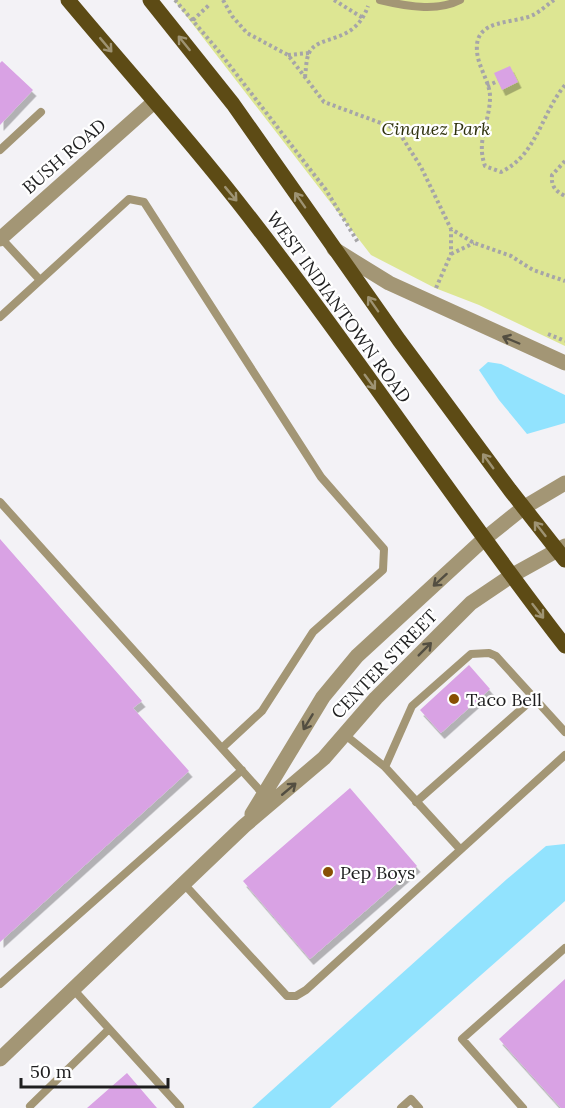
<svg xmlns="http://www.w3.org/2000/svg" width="565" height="1108" font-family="Lora,serif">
<defs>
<filter id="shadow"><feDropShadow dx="3.5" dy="6" stdDeviation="0" flood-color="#0004"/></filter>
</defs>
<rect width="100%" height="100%" fill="#f3f2f6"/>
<path fill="#dde693" d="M174 0H565V346L479 305 435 288 371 255Z"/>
<path fill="#92e3fe" d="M488 362 501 364 565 395V423L527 434 499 400 479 370Z
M565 844V901L330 1108H252L507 879 546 846Z"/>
<path fill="#d9a2e4" filter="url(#shadow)" d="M2 61 33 90 0 125V63Z
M510 66 518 82 502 90 494 73Z
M0 539 142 701 133 708 189 771 0 942Z
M469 665 490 689 441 733 420 710Z
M350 788 417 866 310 959 243 881Z
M565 979V1108H561L499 1039Z
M127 1073 157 1108H87Z"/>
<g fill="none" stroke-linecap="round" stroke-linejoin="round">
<path stroke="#a6a5a8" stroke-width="4" stroke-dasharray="3 3" stroke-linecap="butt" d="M175 0 217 49 326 190 359 244
M223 0 232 16 247 33 288 55 324 102 389 126 400 134 421 167 451 229 474 243 511 256 533 270 565 281
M334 0 363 18
M554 0C548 4 542 10 535 14 515 25 474 17 477 51 478 68 491 83 490 99 489 124 476 141 485 166L501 172C537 155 541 114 565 85
M193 20 209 5
M288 55 309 53
M305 77C306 70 306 59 309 53 319 33 354 46 368 6
M487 86 498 81
M565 161 552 175C551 186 555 191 565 196
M451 254 474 243
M436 288 451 254V230
M548 334 565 341"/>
<path stroke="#a39675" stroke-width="8" d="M380 0C405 6 437 12 460 0
M0 150 41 112
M0 237 40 280
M0 317 129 199 144 202 321 477 384 549 383 570 313 632 262 711 222 748
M0 502 264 795
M344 734 385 767 459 848
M385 767 412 706 471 654 489 653 496 656 565 732
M416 802 534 698
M184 884 287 996H296L306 990 565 755
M0 984 242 770
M73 989 180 1107
M30 1106 109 1029
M401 1108 411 1099 419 1108
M523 1108 462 1039 565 948"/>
<path stroke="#a39675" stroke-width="15" d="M0 239 154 102
M252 814 323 697 357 656 483 540
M0 1059 244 826 324 758 376 698 471 603 511 576"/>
<path stroke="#a39675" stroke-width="15" d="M334 249 389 283 565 363
M483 540 523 508 565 483
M511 576 565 546"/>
<path stroke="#5d4b15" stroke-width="15" d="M68 0C124 67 183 132 237 201 351 346 452 500 565 646
M150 0 233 104 399 340 510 490 565 560"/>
</g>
<defs><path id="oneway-shaft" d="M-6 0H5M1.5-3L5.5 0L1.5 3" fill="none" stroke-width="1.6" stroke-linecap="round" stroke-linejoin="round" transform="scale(1.5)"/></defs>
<g stroke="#9e9373">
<use href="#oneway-shaft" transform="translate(184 43) rotate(-129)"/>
<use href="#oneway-shaft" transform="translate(106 45) rotate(50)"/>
<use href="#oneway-shaft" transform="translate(231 194) rotate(50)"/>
<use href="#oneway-shaft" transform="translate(300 200) rotate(-125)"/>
<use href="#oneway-shaft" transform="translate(373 304) rotate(-125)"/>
<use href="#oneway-shaft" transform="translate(370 382) rotate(54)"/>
<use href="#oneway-shaft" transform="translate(488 461) rotate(-126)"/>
<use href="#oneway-shaft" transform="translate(540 529) rotate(-128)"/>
<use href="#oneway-shaft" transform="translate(538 611) rotate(52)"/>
</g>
<g stroke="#534e41">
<use href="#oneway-shaft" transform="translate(511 340) rotate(-157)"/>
<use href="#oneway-shaft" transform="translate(440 580) rotate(138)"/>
<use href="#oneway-shaft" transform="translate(425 649) rotate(-45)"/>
<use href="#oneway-shaft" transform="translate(308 722) rotate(121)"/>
<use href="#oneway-shaft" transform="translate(289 789) rotate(-40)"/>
</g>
<g fill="#885004" stroke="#fff" stroke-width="2">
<circle cx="454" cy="699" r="6"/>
<circle cx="328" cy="872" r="6"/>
</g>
<g text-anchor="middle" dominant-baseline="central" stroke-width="4.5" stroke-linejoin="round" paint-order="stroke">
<g font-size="18" font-style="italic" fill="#2f320d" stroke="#fff">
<text x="436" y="128">Cinquez Park</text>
</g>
<g font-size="18" fill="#1e1e1f" stroke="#fff">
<text transform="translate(64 156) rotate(-41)">BUSH ROAD</text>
<text transform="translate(339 307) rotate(54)">WEST INDIANTOWN ROAD</text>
<text transform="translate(384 664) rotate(-46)">CENTER STREET</text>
</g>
<g font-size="18" fill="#1e1e1f" stroke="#fff" text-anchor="start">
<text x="466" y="699">Taco Bell</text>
<text x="340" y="872">Pep Boys</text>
</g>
</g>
<path d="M21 1078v9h147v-9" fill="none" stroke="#1e1e1f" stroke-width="3"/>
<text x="30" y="1078" font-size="18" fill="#1e1e1f" stroke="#ffffff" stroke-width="4.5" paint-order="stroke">50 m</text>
</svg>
